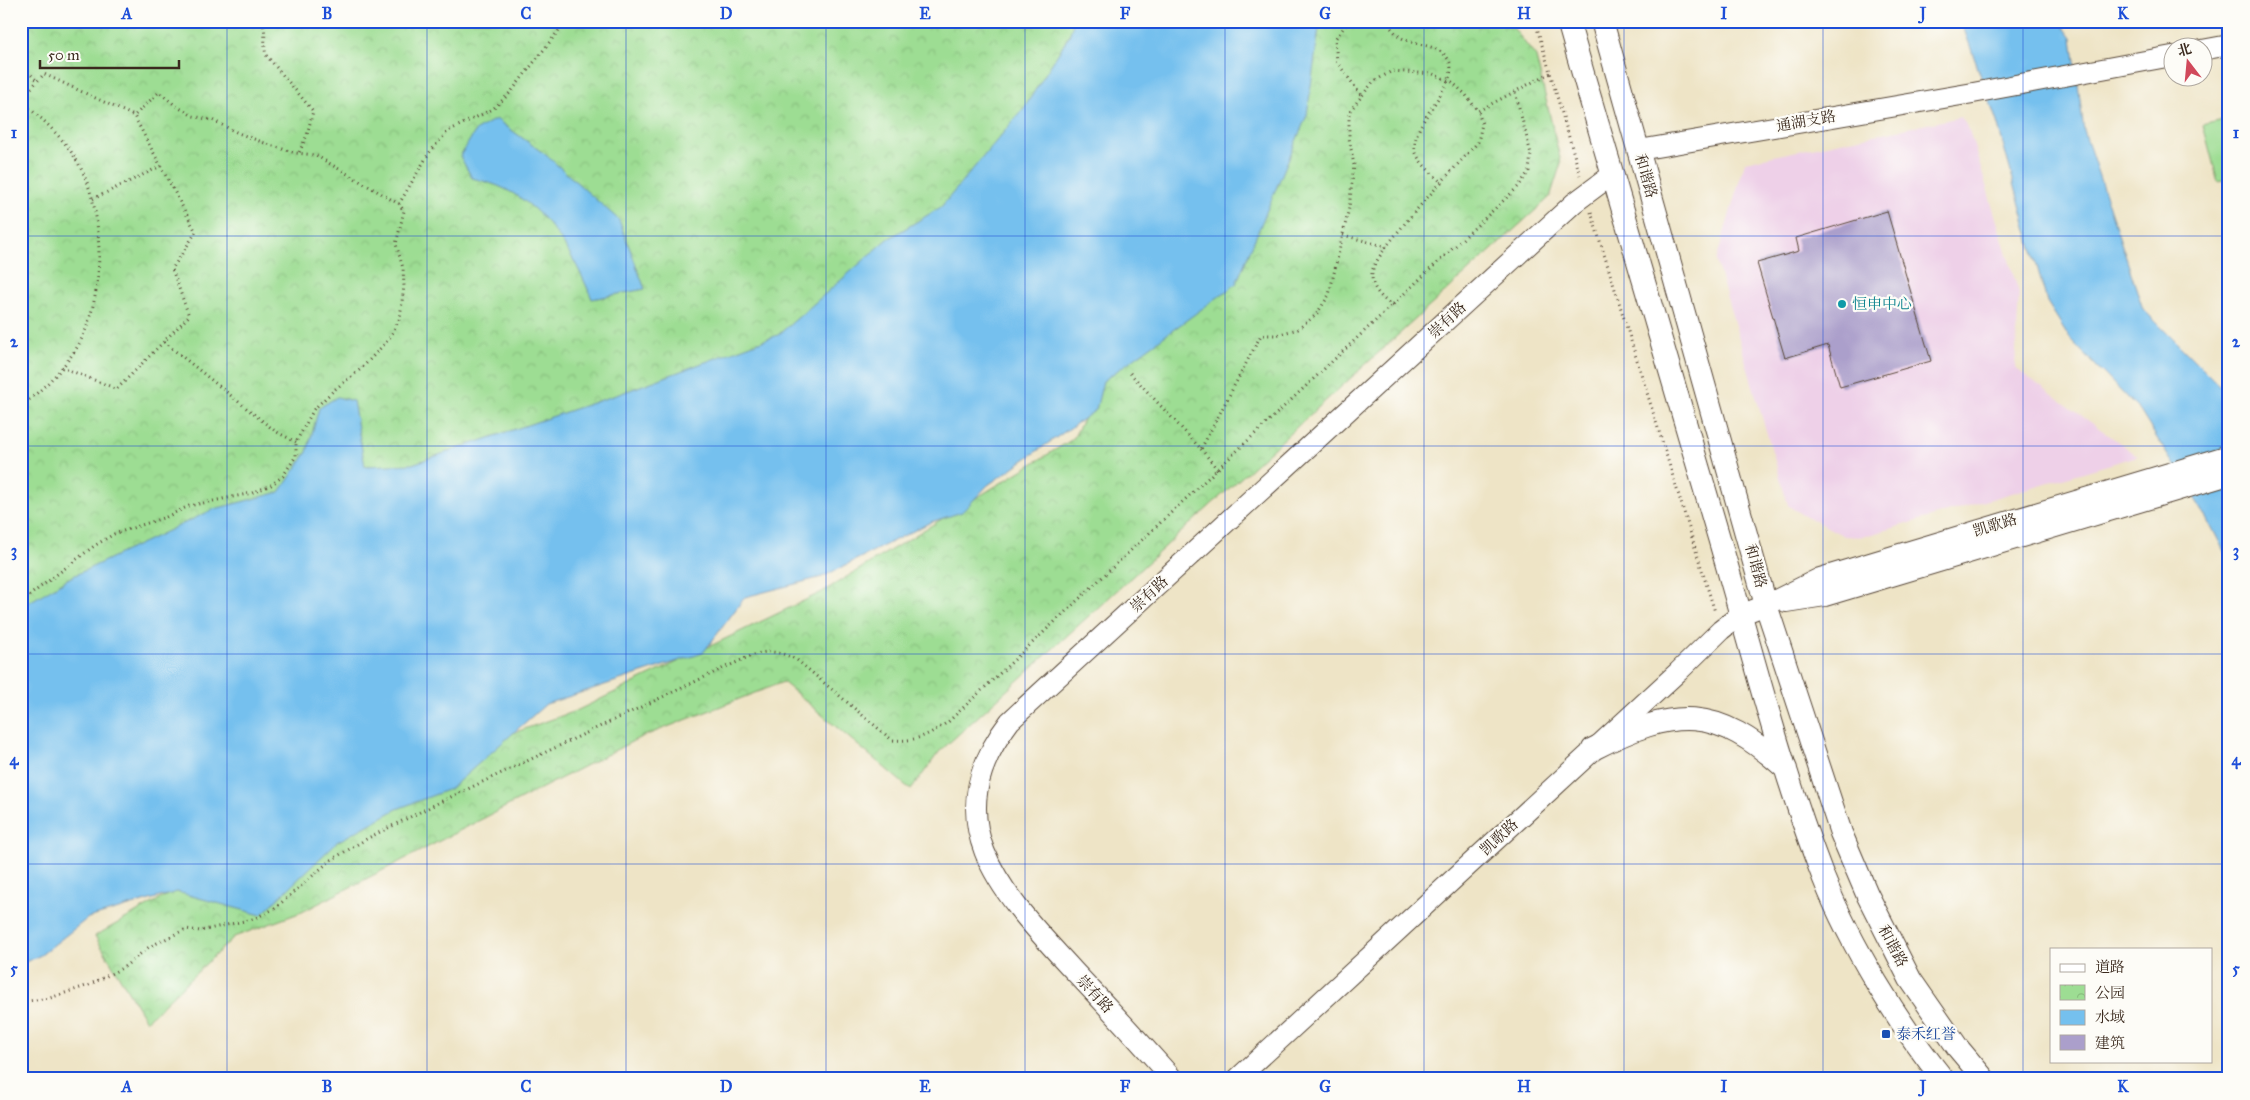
<svg xmlns="http://www.w3.org/2000/svg" width="2250" height="1100" font-family="'IM FELL Great Primer','Noto Serif SC',serif">
<defs>
<pattern id="park-crowns" width="20" height="18" patternUnits="userSpaceOnUse" patternTransform="scale(1.25)"><rect width="20" height="18" fill="#9ddd93"/><path d="M2 6a3 3 0 1 1 6 0M12 15a3 3 0 1 1 6 0" fill="none" stroke="#88be7e"/></pattern>
</defs>
<rect width="100%" height="100%" fill="#fdfcf7"/>
<filter id="ink" filterUnits="userSpaceOnUse"><feTurbulence type="fractalNoise" baseFrequency=".02" numOctaves="2"/><feDisplacementMap in="SourceGraphic" scale="10" xChannelSelector="R" yChannelSelector="G"/><feConvolveMatrix kernelMatrix="1 2 1 2 8 2 1 2 1" color-interpolation-filters="sRGB"/></filter>
<filter id="wash" filterUnits="userSpaceOnUse"><feTurbulence type="fractalNoise" baseFrequency=".0096" numOctaves="4" result="noise"/><feDisplacementMap in="SourceGraphic" scale="20" xChannelSelector="R" yChannelSelector="G"/><feGaussianBlur stdDeviation="1.12" result="paint"/><feColorMatrix in="noise" values="0 0 0 0 0 0 0 0 0 0 0 0 0 0 0 0 0 1.4 0 .05"/><feComposite in="paint" operator="in"/></filter>
<g filter="url(#wash)">
<rect width="100%" height="100%" fill="#eee4c6"/>
<path fill="#eed0e8" d="M1961 117 1969 130 2019 293 2015 368 2138 456 1862 537 1844 536 1793 509 1788 505 1716 261 1745 162Z"/>
<path fill="url(#park-crowns)" stroke="#6c8458" d="M21 21H1086L990 228 653 439 21 660Z
M1309 21H1508L1536 57 1561 163 1550 197 939 752 911 790 783 682 639 738 302 912 234 937 146 1021 95 936 350 791 578 710 822 592 1073 439 1103 381Z"/>
<path fill="#9ddd93" stroke="#6c8458" d="M2229 118V180L2218 182 2203 125Z"/>
<path fill="#75c0ee" stroke="#587586" d="M1074 21H1320L1307 115 1236 284 1103 381 1096 410 988 485 962 512 931 522 822 577 745 597 703 653 546 704 450 789 397 809 337 842 261 915 177 892 88 918 41 955 21 964V607L71 577 214 509 280 492 307 452 319 408 337 397 353 401 365 466 412 464 619 394 778 335 888 239 941 207 1024 108 1069 36Z
M1636 21H1710L1662 27Z
M1957 21H2059L2072 38 2084 131 2143 309 2229 395V561L2207 518 2140 411 2071 340 2047 302 1997 122 1964 29Z
M496 119 546 155 619 220 645 289 592 299C575 257 548 210 505 189 495 184 483 181 472 178L460 156 476 130Z"/>
<g id="blocks">
<path fill="#ab9fcb" d="M1887 211 1931 361 1840 387 1828 345 1785 358 1757 263 1799 251 1796 238Z"/>
</g>
</g>
<g filter="url(#ink)">
<use href="#blocks" fill-opacity="0" stroke="#564637" stroke-width="1"/>
<g fill="none" stroke-linecap="round" stroke-linejoin="round">
<g stroke="#564637" stroke-width="22">
<path id="secondary" d="M2202 50 2229 45
M1639 150 1973 93 2172 56
M1786 602 1825 596 2229 475
M1173 1079C1140 1042 1107 1006 1073 970 1003 894 932 823 1010 721L1574 203 1613 174
M1237 1079 1678 672 1721 630 1740 615 1766 605 1820 578 2229 455"/>
</g>
<g stroke="#564637" stroke-width="24">
<path id="primary" d="M1568 21C1617 194 1670 366 1719 538 1752 652 1781 769 1824 879 1851 946 1898 1023 1943 1079
M1602 21 1766 605 1841 833 1867 894 1910 979 1958 1048 1984 1079
M1593 749C1675 707 1716 705 1786 769"/>
</g>
<path stroke="#564637" stroke-width="3" stroke-dasharray="1 4" stroke-linecap="butt" d="M262 21C267 33 263 43 266 55L313 111 307 135 299 153
M1349 21 1335 39 1337 62 1361 95
M1384 21C1391 26 1396 36 1404 39 1419 47 1437 43 1448 59 1465 84 1400 128 1418 157 1423 166 1434 175 1442 183
M1535 21 1580 175
M21 64 37 81
M21 99 44 74 134 116 196 232 172 269 189 316 117 389 61 367
M21 103C29 107 35 114 42 119 53 130 66 143 74 156 105 204 106 284 83 336 72 361 43 390 21 406
M93 199 161 166
M399 204 429 153 448 131 493 109 511 92 566 21
M1591 212 1715 612
M1343 235 1387 247
M1393 306C1381 298 1371 288 1372 273 1373 252 1460 163 1478 142L1482 124 1478 111
M164 342 275 431 296 442
M1130 373 1201 449 1261 335H1276L1298 329 1316 315 1329 295 1349 208 1354 165 1349 138V112L1373 82 1392 71 1433 74 1452 82 1465 94 1478 111 1550 73
M1201 449 1218 470
M21 602 94 546 114 534 166 517 189 506 252 493 271 485 283 476 296 456V442L314 409 334 390 361 369 389 339 400 318 404 286 403 268 396 244 404 211 399 204 315 155 296 153 270 145 238 133 212 120 193 116 176 106 159 92 134 116
M21 1002 50 998 89 985 124 967 149 947 186 929 200 931 253 919 274 909 331 860 368 838 438 803 726 667C754 655 767 644 797 660L892 740C917 742 928 735 948 722L1519 186 1529 171 1531 154 1515 92"/>
<use href="#secondary" stroke="#fff" stroke-width="20"/>
<use href="#primary" stroke="#fff" stroke-width="22"/>
</g>
</g>
<path fill="none" stroke="#1d4ed8" stroke-width="1" stroke-opacity="0.55" d="M227 21V1079M427 21V1079M626 21V1079M826 21V1079M1025 21V1079M1225 21V1079M1424 21V1079M1624 21V1079M1823 21V1079M2023 21V1079M21 236H2229M21 446H2229M21 654H2229M21 864H2229"/>
<circle fill="#0f9aa8" stroke="#fdfcf7" stroke-width="2" cx="1842" cy="304" r="5"/>
<rect fill="#1a4fb4" stroke="#fdfcf7" stroke-width="2" x="1881" y="1029" width="10" height="10" rx="2.5"/>
<g text-anchor="middle" dominant-baseline="central" stroke-width="4.5" stroke-linejoin="round" paint-order="stroke">
<g font-size="15" fill="#3b2a1e" stroke="#fdfcf7">
<text transform="translate(1806 121) rotate(-10)">通湖支路</text>
<text transform="translate(1646 176) rotate(74)">和谐路</text>
<text transform="translate(1447 320) rotate(-43)">崇有路</text>
<text transform="translate(1995 525) rotate(-17)">凯歌路</text>
<text transform="translate(1756 566) rotate(75)">和谐路</text>
<text transform="translate(1149 594) rotate(-43)">崇有路</text>
<text transform="translate(1499 837) rotate(-43)">凯歌路</text>
<text transform="translate(1893 946) rotate(62)">和谐路</text>
<text transform="translate(1095 994) rotate(47)">崇有路</text>
</g>
<g font-size="15" fill="#0d838f" stroke="#fdfcf7" text-anchor="start">
<text x="1852" y="304">恒申中心</text>
</g>
<g font-size="15" fill="#164399" stroke="#fdfcf7" text-anchor="start">
<text x="1896" y="1034">泰禾红誉</text>
</g>
</g>
<rect width="2250" height="1100" fill="none" stroke="#fdfcf7" stroke-width="55"/>
<rect x="2050" y="948" width="162" height="115" fill="#fdfcf7" stroke="#afa8a0"/>
<rect x="2060" y="964" width="25" height="8" fill="#ffffff" stroke="#afa8a0"/>
<text x="2095" y="972" font-size="15" fill="#3b2a1e">道路</text>
<rect x="2060" y="985" width="25" height="15" fill="url(#park-crowns)" stroke="#afa8a0"/>
<text x="2095" y="998" font-size="15" fill="#3b2a1e">公园</text>
<rect x="2060" y="1010" width="25" height="15" fill="#75c0ee" stroke="#afa8a0"/>
<text x="2095" y="1022" font-size="15" fill="#3b2a1e">水域</text>
<rect x="2060" y="1035" width="25" height="15" fill="#ab9fcb" stroke="#afa8a0"/>
<text x="2095" y="1048" font-size="15" fill="#3b2a1e">建筑</text>
<g transform="translate(2188 62) rotate(344)"><circle r="24" fill="#fdfcf7" stroke="#afa8a0"/>
<path d="M0-4L9 19L0 12L-9 19Z" fill="#d1495b"/>
<text y="-8" font-size="14" font-weight="bold" text-anchor="middle" fill="#3b2a1e">北</text>
</g>
<path d="M40 60v8h139v-8" fill="none" stroke="#3b2a1e" stroke-width="2.5"/>
<text x="48" y="60" font-size="15" fill="#3b2a1e" stroke="#fdfcf7" stroke-width="4" paint-order="stroke">50 m</text>
<rect x="28" y="28" width="2194" height="1044" fill="none" stroke="#1d4ed8" stroke-width="2"/>
<g font-size="16" text-anchor="middle" font-weight="bold" fill="#1d4ed8">
<text x="127" y="19">A</text>
<text x="327" y="19">B</text>
<text x="526" y="19">C</text>
<text x="726" y="19">D</text>
<text x="925" y="19">E</text>
<text x="1125" y="19">F</text>
<text x="1325" y="19">G</text>
<text x="1524" y="19">H</text>
<text x="1724" y="19">I</text>
<text x="1923" y="19">J</text>
<text x="2123" y="19">K</text>
<text x="14" y="138">1</text>
<text x="2236" y="138">1</text>
<text x="14" y="347">2</text>
<text x="2236" y="347">2</text>
<text x="14" y="556">3</text>
<text x="2236" y="556">3</text>
<text x="14" y="765">4</text>
<text x="2236" y="765">4</text>
<text x="14" y="974">5</text>
<text x="2236" y="974">5</text>
<text x="127" y="1092">A</text>
<text x="327" y="1092">B</text>
<text x="526" y="1092">C</text>
<text x="726" y="1092">D</text>
<text x="925" y="1092">E</text>
<text x="1125" y="1092">F</text>
<text x="1325" y="1092">G</text>
<text x="1524" y="1092">H</text>
<text x="1724" y="1092">I</text>
<text x="1923" y="1092">J</text>
<text x="2123" y="1092">K</text>
</g>
</svg>
